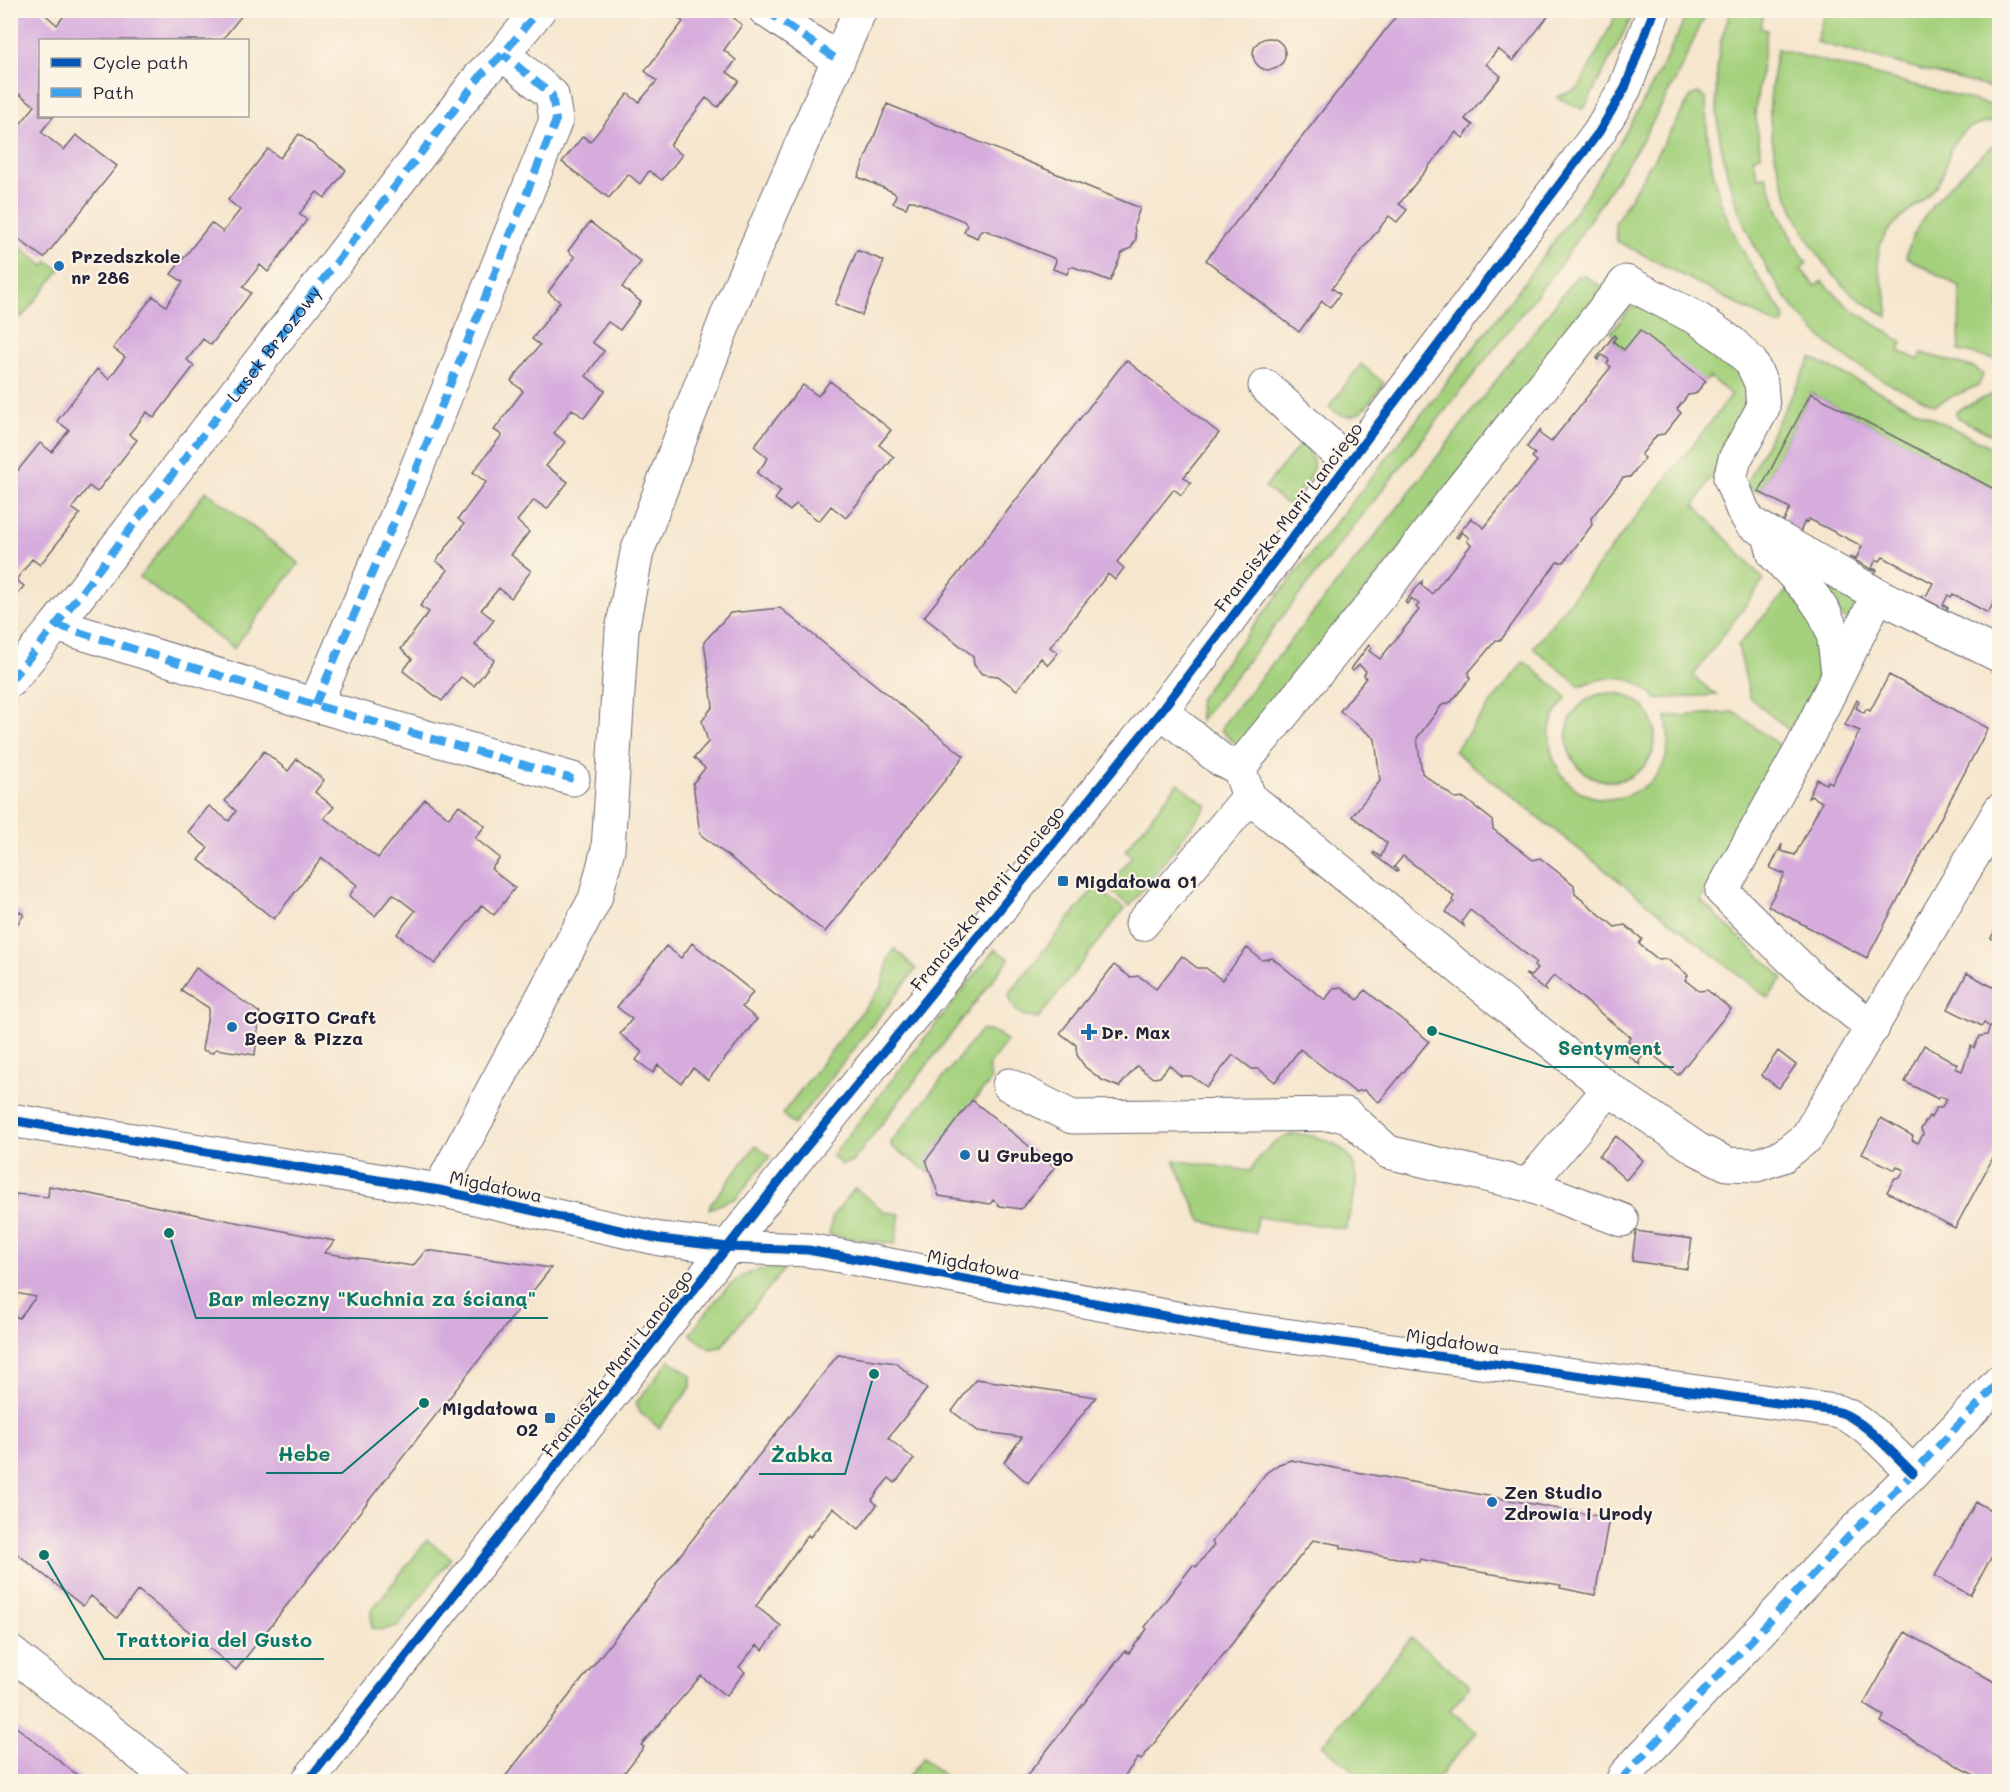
<svg xmlns="http://www.w3.org/2000/svg" width="2010" height="1792" font-family="Mali,sans-serif">
<rect width="100%" height="100%" fill="#fcf5e5"/>
<filter id="ink" filterUnits="userSpaceOnUse"><feTurbulence type="fractalNoise" baseFrequency=".0167" numOctaves="2"/><feDisplacementMap in="SourceGraphic" scale="12" xChannelSelector="R" yChannelSelector="G"/><feConvolveMatrix kernelMatrix="1 2 1 2 8 2 1 2 1" color-interpolation-filters="sRGB"/></filter>
<filter id="wash" filterUnits="userSpaceOnUse"><feTurbulence type="fractalNoise" baseFrequency=".008" numOctaves="4" result="noise"/><feDisplacementMap in="SourceGraphic" scale="24" xChannelSelector="R" yChannelSelector="G"/><feGaussianBlur stdDeviation="1.35" result="paint"/><feColorMatrix in="noise" values="0 0 0 0 0 0 0 0 0 0 0 0 0 0 0 0 0 1.4 0 .05"/><feComposite in="paint" operator="in"/></filter>
<g filter="url(#wash)">
<rect width="100%" height="100%" fill="#f6e6ce"/>
<path fill="#a5d17e" stroke="#647a5c" stroke-width="1.5" d="M1689 10 1707 11 1677 77 1643 139 1560 265 1200 721 1199 700 1229 657C1298 570 1367 484 1435 397 1534 272 1624 157 1689 10Z
M1731 10 1765 11 1760 28 1767 30 1755 111 1761 155 1753 157 1758 178 1766 176C1777 207 1788 237 1807 263L1801 269 1815 286 1822 281 1847 306 1902 342 1899 351 1919 360 1922 353 1975 368 1983 375 1979 385 1934 405C1908 392 1880 381 1857 365 1759 302 1703 163 1719 50 1721 37 1727 23 1731 10Z
M1618 11H1635L1586 105 1582 109 1557 97 1579 88Z
M1825 11H1999V90L1816 42Z
M1777 49 1999 107V121C1988 123 1975 123 1965 131 1946 145 1950 164 1939 182 1923 207 1885 221 1879 250 1874 274 1890 293 1888 317 1879 311 1869 306 1860 300 1808 261 1769 173 1770 108 1770 89 1774 68 1777 49Z
M1698 93 1706 98C1706 190 1731 241 1783 313L1785 320 1782 325H1777L1617 241 1615 223 1692 95Z
M1999 140V360L1959 351 1960 287 1906 257C1916 211 1965 170 1999 140Z
M11 239 44 266 48 261 60 270 22 317 11 308Z
M1583 275 1610 292 1238 746 1221 730 1222 726 1392 515 1577 276Z
M1637 305C1660 317 1732 349 1743 369 1761 402 1711 476 1695 505L1764 580 1693 676 1716 695 1657 699C1631 673 1614 673 1580 686L1533 648 1732 395 1709 377 1706 381 1624 350 1613 341 1616 337 1611 332 1632 306Z
M1811 358 1999 451V492L1811 393 1759 492 1745 485Z
M1361 364 1384 383C1369 403 1355 431 1329 407Z
M1999 391V439L1957 417 1956 411Z
M1303 441C1325 470 1308 478 1290 503H1285L1265 487Z
M206 491 299 563 233 649 140 577Z
M1802 564 1864 597 1849 620 1842 617Z
M1792 585C1809 612 1824 643 1818 677 1815 691 1797 716 1789 730L1750 698 1738 645Z
M1524 661 1567 697C1561 705 1554 714 1551 724 1545 754 1562 788 1593 797 1620 805 1659 786 1666 757 1670 743 1668 731 1666 717L1735 712 1781 747 1701 901 1783 978 1768 998 1454 751Z
M1567 737a44 44 0 1 1 88 0a44 44 0 1 1-88 0Z
M1178 783 1207 806 1130 906 1107 888 1132 856 1125 850Z
M1095 887 1124 909 1038 1019C1021 1017 1012 1012 1009 994Z
M895 949 916 969 794 1125 782 1114 882 986 889 957Z
M995 949 1009 959 852 1162 842 1165 832 1156Z
M981 1030 997 1033 1007 1041 988 1067 991 1080 926 1160 931 1174 891 1146V1142Z
M1293 1134C1320 1134 1355 1146 1356 1178 1357 1194 1349 1213 1346 1229L1257 1217 1255 1233 1201 1221 1174 1160 1250 1171C1261 1153 1273 1140 1293 1134Z
M756 1145 770 1156 736 1198 709 1209 710 1205Z
M855 1188 885 1212 900 1214 895 1244 829 1235 833 1215Z
M785 1268 721 1347 710 1349 690 1334C718 1299 734 1264 785 1268Z
M670 1360 691 1376V1387L659 1428 639 1411 636 1403Z
M427 1540 451 1558 398 1626 382 1630 372 1628 371 1611Z
M1411 1638 1470 1686 1450 1710 1477 1732 1435 1781H1365L1322 1745Z
M923 1758 943 1775V1781H904Z"/>
<g id="blocks">
<path fill="#d6acdd" d="M10 10H40L57 25 68 10H246L222 40H40V116H54L41 132 64 150 76 135 117 166 44 258 10 233V133L12 134 35 106 10 87Z
M679 10H724L742 25 724 50 736 60 727 72 739 81 718 107 706 98 670 145 682 155 662 180 649 171 640 184 628 174 609 198 562 162 583 136 590 142 628 94 639 102 657 81 645 71 683 22 675 16Z
M1401 10H1419L1424 15 1428 10H1553L1513 61 1498 49 1486 64 1501 76 1465 119 1473 125 1463 138 1456 132 1399 204 1407 210 1397 222 1389 216 1332 288 1340 294 1335 301 1330 307 1322 301 1299 332 1206 260Z
M1253 54a16 16 0 1 1 32 0a16 16 0 1 1-32 0Z
M887 104 1140 208 1134 225 1136 239 1131 248 1122 253 1110 281 1074 267H1070L1067 274 1053 269 1056 261 1053 258 985 230H981L977 238 971 235 964 232 967 225 964 221 914 201H909L906 208 893 203 896 195 893 192 858 177Z
M299 134 346 170 325 198 317 192 299 214 307 220 268 272 260 265 243 287 251 293 211 345 203 339 187 360 194 366 154 418 147 412 129 434 137 440 97 492 89 486 72 508 80 514 40 565 32 559 16 580 24 586 10 603V480L40 443 52 452 69 430 57 421 97 369 109 379 125 357 113 348 153 296 166 306 183 282 171 274 211 223 223 232 240 210 228 200 268 149 280 158Z
M590 222 641 262 622 287 641 302 620 330 608 322 592 342 604 351 586 376 605 391 584 418 572 409 554 433 565 442 546 466 568 482 547 509 534 500 517 521 529 532 511 555 531 571 511 598 499 588 481 610 494 620 475 645 494 660 474 686 461 677 442 701 403 671 412 659 401 649 429 612 420 606 448 570 436 561 464 524 458 519 486 482 473 472 502 435 494 430 523 391 511 381 540 345 532 339 560 302 548 292 575 257 568 251Z
M857 250 884 261 862 315 835 304Z
M1640 330 1706 381 1695 394 1688 395 1677 409 1681 413 1664 434 1657 435 1641 455 1645 458 1630 477 1623 478 1591 518 1592 525 1564 562H1557L1501 640H1496L1469 672 1470 679 1451 702 1442 705 1417 738 1422 773 1456 799 1464 798 1492 820 1493 829 1533 860 1540 858 1574 885 1575 894 1615 927 1625 925 1642 939 1639 944 1659 960 1667 959 1688 975 1685 980 1699 991 1707 990 1731 1009 1678 1075 1647 1050 1639 1061 1640 1065 1619 1048 1625 1050 1630 1043 1628 1040 1630 1037 1554 975 1545 987 1546 991 1525 974 1531 976 1537 969 1534 966 1536 962 1470 910 1462 921 1464 926 1446 912 1454 902 1452 900 1454 896 1403 856 1394 867 1398 870 1397 872 1373 854 1374 852 1381 857 1387 843 1352 816 1380 781 1375 739 1340 711 1366 678 1364 675 1366 671 1359 665 1353 671 1351 669 1369 645 1372 648 1369 651 1380 659 1419 610 1416 607 1419 604 1411 598 1407 604 1405 602 1422 581V586L1432 594 1471 545 1467 541 1469 538 1462 532 1458 538 1456 537 1471 518 1484 528 1537 461 1532 457 1535 454 1527 447 1541 429 1540 434 1551 442 1611 367 1607 364 1609 360 1602 355 1598 360 1597 358 1614 335 1616 337 1613 341 1624 350Z
M1126 360 1219 433 1184 477 1191 483 1181 495 1174 489 1117 562 1124 568 1115 580 1108 574 1050 647 1058 653 1048 665 1041 658 1017 690 998 676 982 674 974 665 973 656 924 617Z
M830 381 891 430 879 445 894 457 846 518 831 506 819 521 796 504 790 511 775 499 781 491 757 473 768 458 754 446 803 385 818 396Z
M1811 393 2000 492V591L1988 613 1953 594 1951 597 1948 595 1943 605 1948 608 1946 610 1921 597 1922 595 1926 596 1933 583 1883 557 1880 561 1876 559 1872 568 1877 570 1876 572 1849 557 1856 559 1862 546 1809 519 1807 522 1805 521 1800 532 1779 521H1784L1790 508 1759 492Z
M780 608 964 756 825 932 700 834 693 783 705 768 694 758 708 742 702 721 713 706 704 642 730 613Z
M1889 675 1988 728 1867 958 1768 906 1785 874 1770 868 1782 844 1781 851 1795 855 1822 802 1812 796 1808 798 1817 779 1826 784 1828 781 1832 783 1860 731 1845 725 1857 700 1859 701 1856 708 1864 713 1866 709 1870 711Z
M264 751 288 771 297 759 324 780 315 792 334 807 324 818 378 858 425 799 449 818 459 805 485 826 475 838 500 858 491 869 515 888 494 915 482 905 435 964 397 934 415 911 393 894 375 916 349 896 357 885 322 858 274 919 199 860 208 848 188 832 209 806 229 821 236 811 225 801Z
M10 905 24 915 10 934Z
M2000 921V942L1991 938Z
M692 943 753 992 742 1007 757 1019 708 1080 693 1068 681 1083 658 1065 653 1073 636 1060 642 1052 620 1034 632 1019 617 1007 666 946 681 958Z
M1247 948 1262 960 1272 958 1325 1000 1334 988 1341 987 1358 1000 1365 990 1429 1041 1379 1102 1364 1090 1355 1092 1300 1049 1275 1082 1259 1069H1252L1233 1055 1207 1087 1191 1076H1181L1169 1065 1160 1077 1153 1078 1137 1066 1119 1087 1102 1080 1085 1067 1077 1055 1076 1045 1060 1033 1114 965 1130 977 1139 976 1156 989 1182 956 1197 968H1206L1222 980Z
M196 968 260 1013 255 1055 216 1049 212 1053 202 1050 209 1008 181 990Z
M1967 973 2000 991V1153L1997 1158 1994 1156 1955 1228 1887 1192 1895 1178H1900L1904 1170 1897 1167 1895 1170 1862 1154 1881 1118 1913 1136 1912 1140 1918 1143 1923 1134 1921 1129 1929 1116 1931 1118 1936 1108H1941L1947 1099 1940 1096 1938 1099 1905 1082 1924 1045 1957 1064 1955 1068 1962 1071 1971 1046 1974 1048 1980 1036 1987 1035 1990 1027 1984 1023 1982 1026 1948 1009Z
M1778 1051 1796 1065 1779 1088 1761 1075Z
M972 1100 1055 1167 1021 1209 1000 1206 993 1200 990 1204 939 1196 926 1160Z
M1616 1136 1643 1160 1626 1180 1599 1156Z
M49 1186 335 1241 324 1253 413 1266 426 1250 551 1268 236 1670 138 1590 117 1618 91 1596 83 1606 10 1548V1314L19 1318 36 1297 10 1292V1223L16 1194 48 1197Z
M1636 1231 1692 1239 1687 1269 1632 1261Z
M838 1355 896 1363 927 1389 888 1438 914 1459 895 1483 889 1478 879 1490 872 1500 877 1505 859 1529 833 1508 810 1537 808 1535 756 1606 781 1626 763 1650 757 1645 747 1657 739 1667 745 1672 726 1696 701 1676 641 1745 644 1747 624 1773 634 1782H501Z
M976 1379 1096 1397 1028 1483 1004 1462 1022 1437 978 1431 952 1411Z
M1291 1460 1609 1518 1595 1595 1560 1588 1561 1585 1448 1567 1449 1565 1420 1559 1419 1562 1341 1548V1545L1313 1540 1141 1760 1138 1758 1120 1782H1022L1125 1651 1129 1653 1147 1629 1145 1627 1193 1565 1196 1567 1214 1545 1212 1542 1266 1473 1279 1464Z
M1976 1502 2000 1515V1542L1970 1595 1935 1576Z
M1905 1632 2000 1685V1782H1986L1881 1722 1884 1716 1864 1704Z
M10 1722 86 1782H10Z"/>
</g>
</g>
<g filter="url(#ink)">
<use href="#blocks" fill-opacity="0" stroke="#6c676e" stroke-width="1.5"/>
<g fill="none" stroke-linecap="round" stroke-linejoin="round">
<g stroke="#6c676e" stroke-width="35">
<g id="minor">
<path d="M765 10 838 60"/>
<path d="M1265 386 1349 463"/>
<path d="M1769 535 1774 554 1813 596 1825 614 1833 633 1838 673"/>
<path d="M56 625 315 705 573 779"/>
<path id="s1" d="M10 681 56 625 482 74 503 54 539 10"/>
<path d="M315 705 408 490 556 120 552 95 503 54"/>
<path d="M1161 711 1221 760 1239 768 1249 797 1609 1089 1697 1149 1727 1164 1757 1165 1783 1156 1807 1137 2000 810"/>
<path d="M1239 768 1394 578 1461 489 1626 282 1698 319 1732 343 1751 362 1761 383 1763 408 1735 459 1730 478 1743 511 1751 523 1878 595 2000 656"/>
<path d="M1142 924 1249 797"/>
<path d="M1873 1028 1812 979 1722 891 1802 748 1878 595"/>
<path d="M1009 1085 1072 1117 1346 1114 1388 1152 1528 1185"/>
<path d="M1609 1089 1528 1185 1622 1220"/>
<path d="M10 1120 439 1190 660 1239 728 1247 808 1250 1219 1326 1835 1411C1861 1416 1893 1454 1913 1473"/>
<path d="M439 1190 595 899 608 849 622 630 637 552 732 303 860 10"/>
<path d="M10 1652 175 1782"/>
<path d="M307 1782 803 1151 1161 711 1599 132 1625 88 1654 10"/>
<path d="M1622 1782 1625 1775 1850 1535 1913 1473 2000 1381"/>
</g>
</g>
<use href="#minor" stroke="#fff" stroke-width="33"/>
<path stroke="#3ea2ec" stroke-width="8" stroke-dasharray="15 8" stroke-linecap="butt" d="M765 10 838 60
M56 625 315 705 573 779
M10 681 56 625 482 74 503 54 539 10
M315 705 408 490 556 120 552 95 503 54
M1622 1782 1625 1775 1850 1535 1913 1473 2000 1381"/>
<g stroke="#fcf5e5" stroke-width="13">
<path id="cycleway" d="M10 1120 439 1190 660 1239 728 1247 808 1250 1219 1326 1835 1411C1861 1416 1893 1454 1913 1473
M307 1782 803 1151 1161 711 1599 132 1625 88 1654 10"/>
</g>
<use href="#cycleway" stroke="#0057b8" stroke-width="9"/>
</g>
</g>
<g fill="#1f6fb2" stroke="#fcf5e5" stroke-width="2">
<circle cx="59" cy="266" r="6"/>
<rect x="1057" y="875" width="12" height="12" rx="3"/>
<circle cx="232" cy="1027" r="6"/>
<path d="M1086 1023h6v6h6v6h-6v6h-6v-6h-6v-6h6z"/>
<circle cx="965" cy="1155" r="6"/>
<rect x="544" y="1412" width="12" height="12" rx="3"/>
<circle cx="1492" cy="1502" r="6"/>
</g>
<g text-anchor="middle" dominant-baseline="central" stroke-width="4.5" stroke-linejoin="round" paint-order="stroke">
<g font-size="18" font-weight="bold" fill="#22223b" stroke="#fcf5e5" text-anchor="start">
<text x="71" y="256">Przedszkole<tspan x="71" dy="21">nr 286</tspan></text>
<text x="1075" y="881">Migdałowa 01</text>
<text x="244" y="1017">COGITO Craft<tspan x="244" dy="21">Beer &amp; Pizza</tspan></text>
<text x="1101" y="1032">Dr. Max</text>
<text x="977" y="1155">U Grubego</text>
<text x="538" y="1408" text-anchor="end">Migdałowa<tspan x="538" dy="21">02</tspan></text>
<text x="1504" y="1492">Zen Studio<tspan x="1504" dy="21">Zdrowia i Urody</tspan></text>
</g>
<g font-size="18" fill="#22223b" stroke="#fcf5e5">
<text stroke="none"><textPath href="#s1" startOffset="428">Lasek Brzozowy</textPath></text>
<text transform="translate(1288 517) rotate(-53)">Franciszka Marii Lanciego</text>
<text transform="translate(987 898) rotate(-51)">Franciszka Marii Lanciego</text>
<text transform="translate(496 1186) rotate(12)">Migdałowa</text>
<text transform="translate(974 1264) rotate(11)">Migdałowa</text>
<text transform="translate(1453 1341) rotate(8)">Migdałowa</text>
<text transform="translate(617 1363) rotate(-52)">Franciszka Marii Lanciego</text>
</g>
</g>
<path fill="none" stroke="#0f766e" stroke-width="2" d="M1432 1031L1546 1067H1674M169 1233L196 1318H548M424 1403L342 1473H266M874 1374L845 1474H759M44 1555L104 1659H324"/>
<g fill="#0f766e" stroke="#fcf5e5" stroke-width="2">
<circle cx="1432" cy="1031" r="6"/>
<circle cx="169" cy="1233" r="6"/>
<circle cx="424" cy="1403" r="6"/>
<circle cx="874" cy="1374" r="6"/>
<circle cx="44" cy="1555" r="6"/>
</g>
<g font-size="20" text-anchor="middle" font-weight="bold" fill="#0f766e" stroke="#fcf5e5" stroke-width="4.5" stroke-linejoin="round" paint-order="stroke">
<text x="1610" y="1055">Sentyment</text>
<text x="372" y="1306">Bar mleczny "Kuchnia za ścianą"</text>
<text x="304" y="1461">Hebe</text>
<text x="802" y="1462">Żabka</text>
<text x="214" y="1647">Trattoria del Gusto</text>
</g>
<rect width="2010" height="1792" fill="none" stroke="#fcf5e5" stroke-width="36"/>
<rect x="39" y="39" width="210" height="78" fill="#fcf5e5" stroke="#a5a1a1" stroke-width="1.5"/>
<rect x="51" y="58" width="30" height="9" fill="#0057b8" stroke="#a5a1a1" stroke-width="1.5"/>
<text x="93" y="69" font-size="18" fill="#22223b">Cycle path</text>
<rect x="51" y="88" width="30" height="9" fill="#3ea2ec" stroke="#a5a1a1" stroke-width="1.5"/>
<text x="93" y="99" font-size="18" fill="#22223b">Path</text>
</svg>
